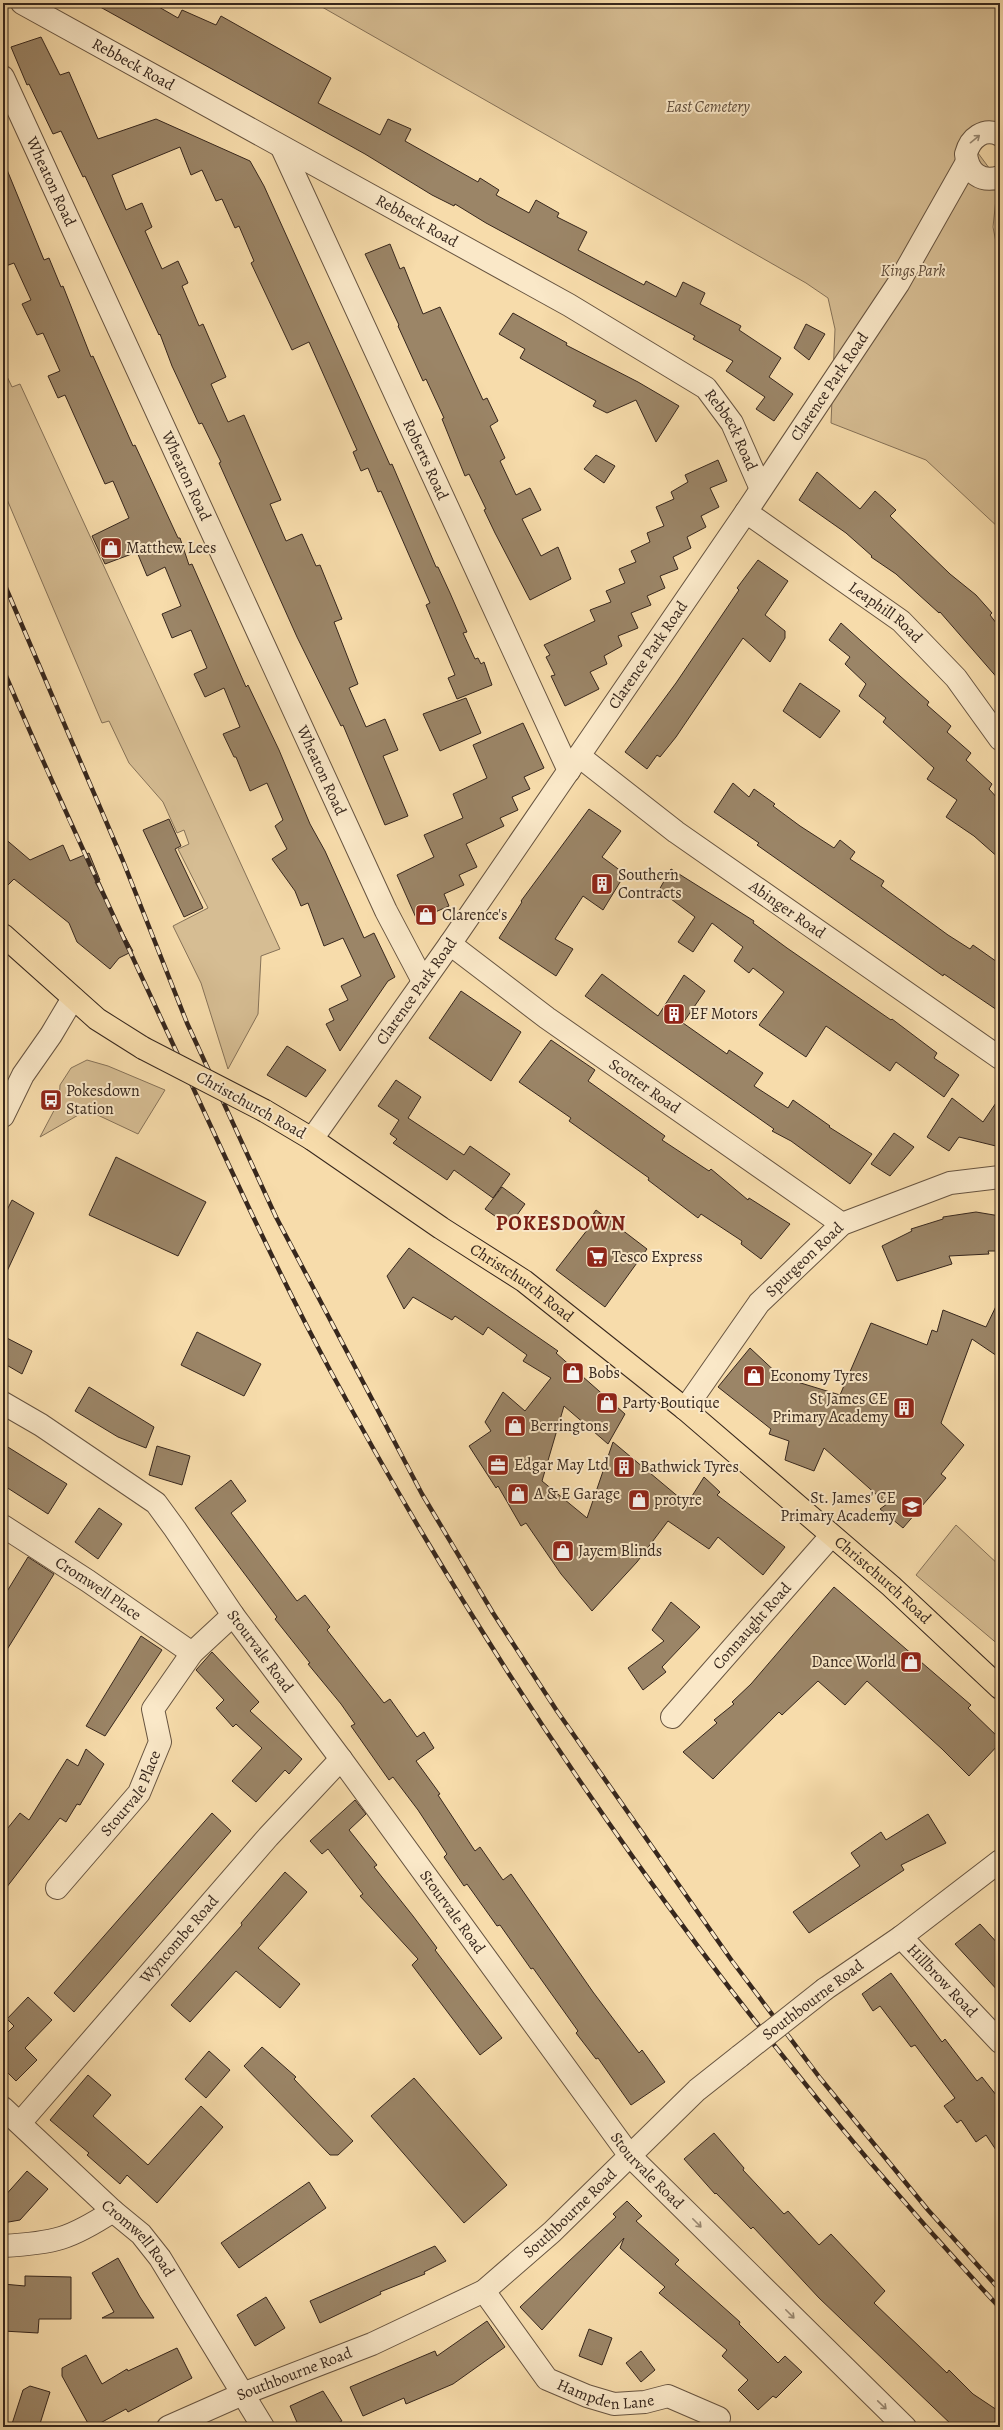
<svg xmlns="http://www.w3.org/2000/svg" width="1003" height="2430" font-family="Alegreya,serif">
<rect width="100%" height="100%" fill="#f7dcab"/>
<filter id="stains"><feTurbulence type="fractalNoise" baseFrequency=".005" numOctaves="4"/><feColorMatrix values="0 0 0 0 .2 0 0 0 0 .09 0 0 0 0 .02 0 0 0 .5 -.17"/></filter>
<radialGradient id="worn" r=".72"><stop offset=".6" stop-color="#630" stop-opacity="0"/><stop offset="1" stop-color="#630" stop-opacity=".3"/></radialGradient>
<path fill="#d6bd93" stroke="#867258" d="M315 3H1000V137L979 139 978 153 998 180 993 227 1000 263V529L926 460 831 423 835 329 828 298 806 283Z
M3 368 12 387 20 384 280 949 261 956 258 1014 228 1069 201 983 173 926 208 908 178 849 189 844 184 830 177 833 163 802 129 763 109 721 102 723 3 490Z
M3 993C8 1006 8 1018 3 1030Z
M87 1060 108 1066 165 1090 138 1134 87 1110 40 1137 59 1101 60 1085 71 1068Z
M956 1525 1000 1566V1646L916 1575Z"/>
<path fill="#9b8567" stroke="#37271d" d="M93 3H152L178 18 182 10 216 25 221 16 331 78 318 103 380 135 388 119 411 129 405 141 478 182 480 178 499 190 496 195 529 213 536 200 559 213 557 217 587 232 578 250 644 285 646 281 676 297 683 282 705 293 700 304 741 326 739 330 781 358 769 377 793 394 774 421 756 409 765 397 726 371 733 361 693 339 695 336 486 223 455 204 454 206 432 195 365 154Z
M41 37 60 75 69 72 98 139 156 119 250 161 264 186 390 465 392 464 436 567H438L450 593 467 632 463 633 475 659 478 658 481 664 484 662 492 685 457 699 448 678 455 675 426 605 430 603 381 491 378 492 368 468 361 471 353 452 357 450 309 342 292 350 251 263 254 261 239 226 235 228 222 199 216 201 202 170 191 175 180 147 112 175 126 210 142 203 152 227 145 231 162 269 178 261 188 283 182 286 199 326 203 324 226 377 211 384 228 422 244 415 281 500 270 504 286 541 302 534 316 566 320 565 342 619 334 622 358 684 349 688 366 727 385 719 398 750 383 756 408 816 385 825 343 725 341 726 297 637 219 463 221 462 202 423 199 424 172 366 160 334 159 335 85 176 83 177 61 131 53 134 29 84 27 85 11 47Z
M3 160 44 260 49 258 61 287 63 286 91 357 93 356 133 446 135 445 178 538H180L189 565 192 564 246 687 248 685 279 750 310 824 325 851 364 938 374 933 395 977 388 981 340 1051 326 1024 334 1020 329 1009 348 1000 341 986 361 976 343 938 324 946 308 903 301 906 295 891 272 859 287 849 275 826 283 820 267 783 250 791 236 757H234L223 734 240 727 224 688 205 697 194 674 207 668 191 630 172 638 162 614 181 606 165 567 147 576 137 552 105 564 92 536 129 518 113 481 105 484 65 395 58 398 48 376 60 371 43 333 37 335 22 304 31 300 14 263 3 267Z
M390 244 400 269 404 267 423 314 440 307 483 400 487 398 498 421 490 426 505 458 500 461 516 495 530 488 541 510 522 519 541 556 558 547 571 579 530 600 495 533 484 510 486 509 469 474 465 476 442 419 444 418 426 379 423 381 398 326 399 325 365 254Z
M513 313 567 343 566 345 638 382 679 406 656 442 636 400 607 413 593 406 596 401 520 358 525 349 499 334Z
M806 324 825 334 809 360 794 348Z
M596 455 615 466 604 483 584 469Z
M718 460 727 481 710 488 719 507 701 516 706 527 687 537 691 548 673 557 678 569 660 576 665 588 647 596 651 605 631 613 638 628 618 636 622 646 604 656 607 664 590 672 599 689 565 706 551 676 555 675 546 657 550 655 544 645 595 621 590 610 611 602 606 591 625 583 619 569 636 562 631 551 650 542 647 533 664 526 656 507 674 499 671 492 688 482 685 475Z
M817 472 860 509 875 491 896 510 890 516 950 574 976 595 992 613 990 615 1000 628V681L940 612 939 613 896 574 871 557 872 556 846 533 799 500Z
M758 560 788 581 765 615 785 631V638L770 662 743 638 676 737 660 757 657 755 647 769 625 752 676 683 739 590 737 588Z
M841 623 929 702 927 705 951 726 947 732 971 753 966 760 992 784 989 789 1000 801V859L974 836 946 817 957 800 927 779 934 768 883 722 886 718 859 696 866 684 845 664 850 657 829 640Z
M800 683 840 711 820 738 783 711Z
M466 698 481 733 440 751 423 714Z
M523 723 544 768 524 777 530 789 512 797 518 810 500 818 504 826 466 844 477 867 459 875 464 885 444 894 449 906 417 920 397 875 434 857 424 835 463 818 453 794 487 778 473 745Z
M733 783 749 797 754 789 775 804 773 806 800 826 834 848 840 840 855 852 850 859 884 881 881 886 948 935 970 949 973 945 1000 964V1012L944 974 943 976 757 845 759 843 714 812Z
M589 809 621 831 602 857 625 874 603 910 583 896 555 939 573 949 556 976 499 938 522 902 521 901Z
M169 819 181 846 175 849 203 908 184 917 143 830Z
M3 837 30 860 63 845 70 861 89 853 100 880 95 882 133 951 119 958 110 969 77 942 69 923 14 879 3 890Z
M671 869 754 921 753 923 787 948 891 1020 892 1019 937 1053 934 1058 959 1075 944 1097 896 1062 890 1071 826 1026 806 1057 759 1025 784 992 753 968 749 973 734 961 743 947 712 923 693 952 678 942 695 917 659 890Z
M602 974 658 1016 684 975 705 991 683 1023 727 1054 729 1050 763 1073 754 1086 788 1108 793 1100 830 1126 829 1127 872 1154 850 1184 791 1141 772 1131 774 1129 585 996Z
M461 991 521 1032 491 1081 429 1038Z
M551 1040 595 1070 588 1081 665 1136 662 1140 709 1171 711 1169 748 1200 749 1198 790 1224 761 1259 741 1244 742 1241 701 1214 698 1218 648 1180 649 1178 569 1121 571 1118 519 1082Z
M287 1046 326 1070 306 1097 267 1075Z
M396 1080 421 1097 408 1118 464 1155 470 1146 510 1174 493 1198 454 1170 447 1180 393 1143 397 1139 390 1134 399 1120 378 1106Z
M1000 1097V1147L959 1137 949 1151 927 1137 952 1098 983 1122Z
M894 1133 914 1147 890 1176 871 1164Z
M116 1157 206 1202 178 1256 89 1215Z
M502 1187 525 1204 509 1226 485 1209Z
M12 1200 34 1213 3 1280V1218Z
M596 1210 647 1249 605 1307 556 1270 588 1229 585 1227Z
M976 1212 1000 1216V1251H988L989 1254 949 1256 952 1264 897 1281 882 1246 912 1231 911 1229 943 1219V1217Z
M409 1248 558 1351 556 1353 625 1414 608 1444 564 1406 542 1481 587 1518 613 1442 687 1504 704 1477 720 1492 717 1495 785 1547 763 1575 718 1537 709 1549 668 1521 637 1562 592 1611 561 1574 526 1523 521 1526 498 1486 496 1488 469 1446 491 1431 485 1422 503 1392 525 1411 551 1378 523 1361 527 1355 488 1327 483 1335 455 1316 452 1320 413 1297 404 1309 387 1276Z
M1000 1298V1358L972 1339 941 1423 964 1445 941 1474 946 1478 903 1528 880 1509 887 1504 824 1448 814 1471 785 1460 789 1441 769 1434 771 1429 718 1387 750 1348 781 1377 840 1395 871 1323 927 1345 932 1330 937 1332 943 1310 986 1327Z
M197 1332 261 1364 244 1396 181 1365Z
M3 1336 32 1351 22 1374 3 1363Z
M89 1387 154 1427 146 1448 118 1437 75 1411Z
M3 1444 67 1484 48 1514 3 1485Z
M157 1446 190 1456 182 1485 149 1475Z
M231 1480 246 1501 231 1513 297 1601 305 1595 330 1627 327 1630 384 1703 390 1699 417 1737 424 1732 434 1748 416 1761 440 1794 438 1795 475 1851 480 1847 503 1880 511 1874 593 1992 639 2053 642 2050 665 2082 631 2105 598 2058 596 2059 576 2033 578 2031 533 1968 531 1969 500 1925 497 1926 467 1884 464 1886 444 1857 447 1854 418 1810 393 1777 389 1780 351 1726 355 1724 341 1704 308 1664 310 1663 275 1619 277 1617 195 1508Z
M99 1508 122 1524 98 1559 75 1542Z
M28 1557 54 1574 3 1656V1598Z
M834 1587 971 1705 968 1708 1000 1739V1743L969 1776 942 1749 867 1681 845 1705 818 1681 782 1715 779 1712 713 1779 683 1752 717 1723 714 1720 734 1704 732 1702 751 1684Z
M671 1602 700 1627 662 1667 666 1672 643 1690 628 1668 664 1641 652 1630Z
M141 1636 162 1650 105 1736 86 1726Z
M212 1652 259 1702 250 1711 302 1759 289 1774 285 1770 256 1802 232 1781 262 1748 236 1724 233 1727 216 1708 224 1700 196 1670Z
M86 1749 104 1764 80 1805 77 1804 66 1822 60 1818 3 1892V1834L20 1813 29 1820 67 1759 78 1766Z
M355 1800 366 1814 349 1830 377 1865 374 1867 413 1916 437 1948 435 1950 502 2038 480 2055 412 1965 418 1959 360 1896 363 1894 328 1849 322 1854 310 1841Z
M212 1813 231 1831 74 2012 54 1993Z
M928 1814 946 1843 901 1865 904 1870 809 1933 793 1912 860 1866 851 1853 881 1832 886 1840Z
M285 1872 307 1892 258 1948 300 1984 280 2008 236 1971 190 2022 171 2005 242 1925 241 1923Z
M980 1924 1000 1946V1993L955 1944Z
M891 1973 942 2042 945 2039 977 2081 982 2077 1000 2100V2156L986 2135 976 2142 961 2120 957 2123 944 2106 955 2098 915 2045 911 2047 880 2006 873 2011 862 1994Z
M28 1997 52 2020 25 2048 37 2060 16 2081 4 2069 3 2071V2027L8 2032 14 2026 7 2019Z
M262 2047 296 2077 294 2079 353 2141 338 2155H330L244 2066Z
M209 2051 230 2070 206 2098 185 2079Z
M88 2075 111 2095 93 2116 148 2165 201 2106 223 2127 157 2203 127 2175 120 2184 87 2155 89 2153 50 2120Z
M414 2078 507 2185 464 2223 371 2116Z
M714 2133 744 2168 743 2170 784 2214 788 2211 819 2245 831 2234 885 2291 874 2303 947 2373 949 2370 973 2394 1000 2412 992 2427H954L819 2298 753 2227 751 2229 716 2193 715 2194 684 2159Z
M27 2171 48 2189 20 2220 3 2223V2198Z
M309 2182 326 2208 239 2268 221 2243Z
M627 2201 642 2216 636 2221 679 2260 675 2264 740 2322 739 2324 778 2363 785 2356 802 2372 776 2398 773 2396 758 2410 738 2390 748 2380 722 2356 727 2350 659 2293 665 2287 620 2248 624 2238 542 2330 520 2307 616 2217 613 2214Z
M435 2246 446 2261 424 2272 425 2274 380 2292 381 2294 320 2323 310 2301Z
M118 2258 140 2297 154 2318H102L114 2312 92 2273Z
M25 2276 71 2277V2319H39L38 2333 3 2331V2284L25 2286Z
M266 2297 285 2328 255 2346 237 2315Z
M487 2321 505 2347 453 2384 406 2404 404 2398 363 2416 350 2387 435 2351 437 2356Z
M589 2329 612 2338 602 2365 579 2356Z
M177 2348 192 2378 128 2412 126 2409 93 2427H90L62 2376V2368L86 2355 102 2384 127 2369 128 2371Z
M641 2351 655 2370 641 2382 626 2363Z
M30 2386 50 2392 39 2427H11L23 2390Z
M323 2391 342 2421 330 2427H299L290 2406Z"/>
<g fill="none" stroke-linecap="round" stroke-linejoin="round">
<g stroke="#675440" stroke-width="24">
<g id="minor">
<path id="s1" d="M22 3 569 305 706 388 732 423 761 489"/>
<path id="s2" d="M3 77 386 911 423 981"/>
<path d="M1000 135C984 127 970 138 966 154 968 173 981 183 1000 177"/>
<path id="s3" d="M282 148 569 771"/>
<path id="s4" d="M746 512 901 621 956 678 1000 739"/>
<path id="s5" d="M579 756 676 832 1000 1058"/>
<path id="s6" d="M450 944 547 1018 842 1224"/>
<path id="s7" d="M312 1139 450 944 746 512 898 284 967 162"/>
<path id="s8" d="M3 1403 41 1425 156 1503 175 1529 233 1615 341 1759 630 2156 905 2427"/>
<path id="s9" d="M685 1409 759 1303 842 1224 950 1183 1000 1177"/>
<path id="s10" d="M3 1526 88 1581 192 1653"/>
<path id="s11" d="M672 1717 831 1536"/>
<path id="s12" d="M57 1888 139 1793 160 1742 153 1709 192 1653 233 1615"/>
<path id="s13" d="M901 1937 1000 2042"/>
<path d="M825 1989 901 1937 1000 1861"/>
<path id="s14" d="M3 2108 113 2211 141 2234 160 2258 263 2427"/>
<path id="s15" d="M20 2123 268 1837 341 1759"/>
<path d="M3 2246C55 2243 70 2239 113 2211"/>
<path id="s16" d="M484 2291 547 2379 587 2396 614 2404 645 2402 668 2396 719 2418"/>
<path id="s17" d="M168 2427 245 2393 372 2344 484 2291 552 2232 697 2090 740 2056"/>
</g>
</g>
<g stroke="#675440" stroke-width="24">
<path id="tertiary" d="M3 1116 23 1075 51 1035 73 998"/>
</g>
<g stroke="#37271d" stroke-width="24">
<g id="primary">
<path d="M3 935 97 1019 143 1048"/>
<path id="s18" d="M265 1111 312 1139 441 1228 524 1281 685 1409 891 1586 1000 1688"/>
</g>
</g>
<use href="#minor" stroke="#fae8c8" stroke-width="22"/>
<use href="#tertiary" stroke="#fae8c8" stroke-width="22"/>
<use href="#primary" stroke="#f7dcab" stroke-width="22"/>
<g stroke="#37271d" stroke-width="4.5">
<path id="rail" d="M3 581 123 861 187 1023 276 1217 422 1494 493 1613 557 1711 732 1961 820 2078 928 2210 1000 2290
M3 669C56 794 114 917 171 1040 223 1152 273 1264 331 1372 513 1709 739 2028 1000 2308"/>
</g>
<use href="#rail" stroke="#fae8c8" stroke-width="3" stroke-dasharray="9" stroke-linecap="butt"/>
<g stroke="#675440" stroke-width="24" stroke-linecap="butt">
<path id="minor-bridge" d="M740 2056 825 1989"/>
</g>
<g stroke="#37271d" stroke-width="24" stroke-linecap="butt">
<path id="primary-bridge" d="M143 1048 265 1111"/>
</g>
<use href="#minor-bridge" stroke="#fae8c8" stroke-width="22"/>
<use href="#primary-bridge" stroke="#f7dcab" stroke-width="22"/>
</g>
<defs><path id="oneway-shaft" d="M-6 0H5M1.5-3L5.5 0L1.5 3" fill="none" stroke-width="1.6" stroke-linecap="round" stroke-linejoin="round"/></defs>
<g stroke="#988872">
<use href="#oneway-shaft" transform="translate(975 139) rotate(-39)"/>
<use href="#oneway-shaft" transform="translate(697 2223) rotate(45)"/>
<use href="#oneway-shaft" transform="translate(790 2314) rotate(45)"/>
<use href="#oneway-shaft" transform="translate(882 2405) rotate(44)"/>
</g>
<defs>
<g id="shop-square" transform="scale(1.15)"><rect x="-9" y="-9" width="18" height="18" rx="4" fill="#8f2418" stroke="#fae8c8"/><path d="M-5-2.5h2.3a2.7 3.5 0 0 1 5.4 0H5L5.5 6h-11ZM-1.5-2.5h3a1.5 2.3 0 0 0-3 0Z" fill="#fff"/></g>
<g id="building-square" transform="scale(1.15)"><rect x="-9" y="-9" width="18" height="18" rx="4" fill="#8f2418" stroke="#fae8c8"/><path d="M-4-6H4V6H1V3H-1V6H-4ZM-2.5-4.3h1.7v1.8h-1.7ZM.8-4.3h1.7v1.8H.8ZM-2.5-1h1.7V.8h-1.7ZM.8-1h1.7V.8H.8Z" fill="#fff"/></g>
<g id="bus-square" transform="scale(1.15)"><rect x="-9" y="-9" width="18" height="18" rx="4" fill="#8f2418" stroke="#fae8c8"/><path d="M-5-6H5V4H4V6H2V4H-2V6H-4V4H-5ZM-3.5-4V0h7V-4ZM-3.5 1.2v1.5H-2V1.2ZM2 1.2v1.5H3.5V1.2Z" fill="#fff"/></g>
<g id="supermarket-square" transform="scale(1.15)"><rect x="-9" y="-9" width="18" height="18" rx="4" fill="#8f2418" stroke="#fae8c8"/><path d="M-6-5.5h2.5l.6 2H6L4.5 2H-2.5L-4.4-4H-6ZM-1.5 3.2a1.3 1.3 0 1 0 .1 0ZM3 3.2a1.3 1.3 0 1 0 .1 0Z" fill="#fff"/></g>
<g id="office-square" transform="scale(1.15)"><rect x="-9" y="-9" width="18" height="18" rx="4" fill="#8f2418" stroke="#fae8c8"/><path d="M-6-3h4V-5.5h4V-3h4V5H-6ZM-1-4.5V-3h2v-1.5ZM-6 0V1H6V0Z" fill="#fff"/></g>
<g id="school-square" transform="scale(1.15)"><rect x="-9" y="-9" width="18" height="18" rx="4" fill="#8f2418" stroke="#fae8c8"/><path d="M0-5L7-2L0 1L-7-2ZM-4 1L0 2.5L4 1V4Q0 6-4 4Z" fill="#fff"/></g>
</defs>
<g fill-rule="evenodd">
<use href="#shop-square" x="111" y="548"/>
<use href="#building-square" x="602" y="884"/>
<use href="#shop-square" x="426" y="915"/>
<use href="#building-square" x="674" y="1014"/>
<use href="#bus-square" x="51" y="1100"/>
<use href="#supermarket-square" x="597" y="1257"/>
<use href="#shop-square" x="573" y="1373"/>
<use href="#shop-square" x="754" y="1376"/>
<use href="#shop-square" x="607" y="1403"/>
<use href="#building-square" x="904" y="1408"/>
<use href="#shop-square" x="515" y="1426"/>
<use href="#office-square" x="498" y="1465"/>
<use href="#building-square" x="624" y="1467"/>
<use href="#shop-square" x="518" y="1494"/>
<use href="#shop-square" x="639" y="1500"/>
<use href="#school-square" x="912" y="1507"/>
<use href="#shop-square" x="563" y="1551"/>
<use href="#shop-square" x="911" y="1662"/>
</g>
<g text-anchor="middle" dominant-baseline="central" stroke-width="4" stroke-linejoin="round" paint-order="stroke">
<g font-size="16" fill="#37271d" stroke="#fae8c8">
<text stroke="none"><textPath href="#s1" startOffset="127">Rebbeck Road</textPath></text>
<text stroke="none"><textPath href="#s2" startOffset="115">Wheaton Road</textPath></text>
<text stroke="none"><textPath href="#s1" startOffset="451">Rebbeck Road</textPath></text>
<text stroke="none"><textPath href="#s7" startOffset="913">Clarence Park Road</textPath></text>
<text stroke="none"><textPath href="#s1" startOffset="834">Rebbeck Road</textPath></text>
<text stroke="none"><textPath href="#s3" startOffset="343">Roberts Road</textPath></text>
<text stroke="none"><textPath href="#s2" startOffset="439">Wheaton Road</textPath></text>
<text stroke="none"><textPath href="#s4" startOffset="172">Leaphill Road</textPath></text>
<text stroke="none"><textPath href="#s7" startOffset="589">Clarence Park Road</textPath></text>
<text stroke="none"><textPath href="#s2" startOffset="763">Wheaton Road</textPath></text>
<text stroke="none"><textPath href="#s5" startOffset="259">Abinger Road</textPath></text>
<text stroke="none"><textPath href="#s7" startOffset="181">Clarence Park Road</textPath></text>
<text stroke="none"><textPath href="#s6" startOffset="241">Scotter Road</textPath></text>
<text transform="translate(251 1105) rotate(29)">Christchurch Road</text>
<text stroke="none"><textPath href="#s9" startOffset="192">Spurgeon Road</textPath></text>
<text stroke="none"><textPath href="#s18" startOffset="309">Christchurch Road</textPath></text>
<text stroke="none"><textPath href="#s18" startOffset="777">Christchurch Road</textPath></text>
<text stroke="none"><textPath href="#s10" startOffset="114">Cromwell Place</textPath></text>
<text stroke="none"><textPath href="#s11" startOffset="121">Connaught Road</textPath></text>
<text stroke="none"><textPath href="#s8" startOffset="364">Stourvale Road</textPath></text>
<text stroke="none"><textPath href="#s12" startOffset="121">Stourvale Place</textPath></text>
<text stroke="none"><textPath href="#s8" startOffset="688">Stourvale Road</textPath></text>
<text stroke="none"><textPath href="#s15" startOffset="243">Wyncombe Road</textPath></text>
<text stroke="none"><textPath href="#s13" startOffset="60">Hillbrow Road</textPath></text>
<text transform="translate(813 2000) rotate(-37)">Southbourne Road</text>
<text stroke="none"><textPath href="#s8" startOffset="1012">Stourvale Road</textPath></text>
<text stroke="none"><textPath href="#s17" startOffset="460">Southbourne Road</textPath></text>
<text stroke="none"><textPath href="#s14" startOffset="188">Cromwell Road</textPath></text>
<text stroke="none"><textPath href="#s17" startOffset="137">Southbourne Road</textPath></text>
<text stroke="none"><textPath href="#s16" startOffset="170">Hampden Lane</textPath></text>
</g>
<g font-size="16" font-style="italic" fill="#5f4c3a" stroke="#fae8c8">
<text x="708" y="107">East Cemetery</text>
<text x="913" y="271">Kings Park</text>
</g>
<g font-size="16" fill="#37271d" stroke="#fae8c8" text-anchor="start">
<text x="126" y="548">Matthew Lees</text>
<text x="618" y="875">Southern<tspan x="618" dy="18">Contracts</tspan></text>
<text x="442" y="915">Clarence's</text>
<text x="690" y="1014">EF Motors</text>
<text x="66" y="1091">Pokesdown<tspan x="66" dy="18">Station</tspan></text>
<text x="612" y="1257">Tesco Express</text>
<text x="588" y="1373">Bobs</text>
<text x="770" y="1376">Economy Tyres</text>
<text x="888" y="1399" text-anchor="end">St James CE<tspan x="888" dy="18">Primary Academy</tspan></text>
<text x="622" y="1403">Party Boutique</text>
<text x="530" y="1426">Berringtons</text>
<text x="514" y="1465">Edgar May Ltd</text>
<text x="640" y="1467">Bathwick Tyres</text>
<text x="534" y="1494">A &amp; E Garage</text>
<text x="896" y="1498" text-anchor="end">St. James' CE<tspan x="896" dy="18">Primary Academy</tspan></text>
<text x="654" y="1500">protyre</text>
<text x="578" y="1551">Jayem Blinds</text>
<text x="896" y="1662" text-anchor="end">Dance World</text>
</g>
<g font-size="20" font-weight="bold" letter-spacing="1" fill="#7a1f14" stroke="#fae8c8">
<text x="561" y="1223">POKESDOWN</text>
</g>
</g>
<rect width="1003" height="2430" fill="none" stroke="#f7dcab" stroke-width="16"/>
<rect x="4" y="4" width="995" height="2422" fill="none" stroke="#37271d" stroke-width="2"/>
<rect x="8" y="8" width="987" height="2414" fill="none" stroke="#37271d"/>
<rect width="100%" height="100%" filter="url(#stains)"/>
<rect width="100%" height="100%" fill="url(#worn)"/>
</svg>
